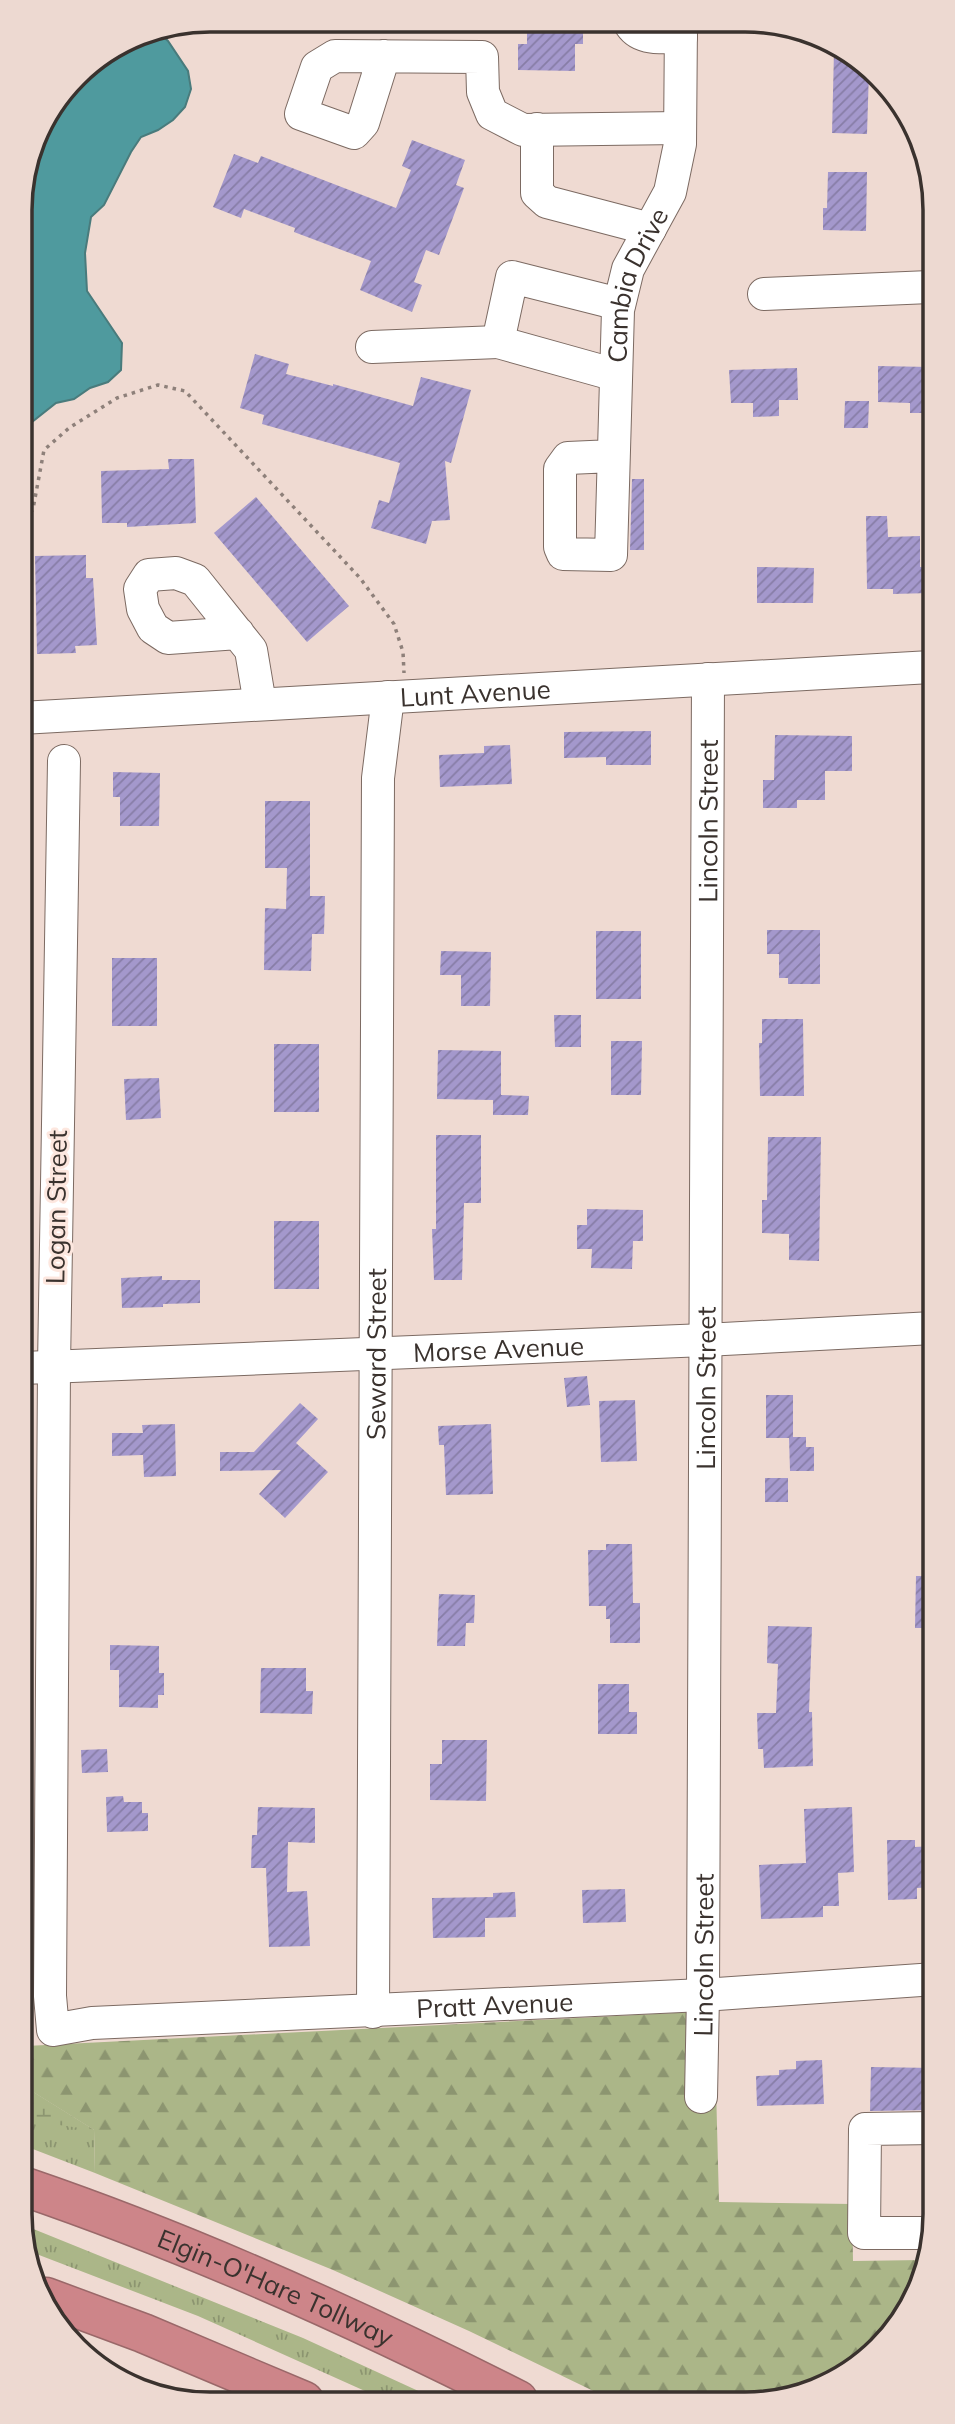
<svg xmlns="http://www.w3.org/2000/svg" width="955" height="2424" font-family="Mulish,sans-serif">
<defs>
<pattern id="grass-tufts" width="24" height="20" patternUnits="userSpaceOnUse" patternTransform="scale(1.75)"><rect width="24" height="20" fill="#abb688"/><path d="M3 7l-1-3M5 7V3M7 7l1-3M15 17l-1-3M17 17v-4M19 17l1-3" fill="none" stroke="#8c9570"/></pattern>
<pattern id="forest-firs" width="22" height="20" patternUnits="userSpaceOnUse" patternTransform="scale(1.75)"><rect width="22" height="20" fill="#abb688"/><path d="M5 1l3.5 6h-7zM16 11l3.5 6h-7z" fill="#8c9570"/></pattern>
<pattern id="wetland-marsh" width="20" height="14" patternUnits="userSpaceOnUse" patternTransform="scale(1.75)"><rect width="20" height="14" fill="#abb688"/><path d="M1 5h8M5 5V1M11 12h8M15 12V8" fill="none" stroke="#8c9570"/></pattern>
<pattern id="building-hatch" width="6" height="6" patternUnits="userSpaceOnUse" patternTransform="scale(1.75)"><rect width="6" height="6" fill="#a498cc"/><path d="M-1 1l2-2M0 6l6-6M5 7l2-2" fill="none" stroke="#877da6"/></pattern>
</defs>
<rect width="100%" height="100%" fill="#efdad2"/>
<path fill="url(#grass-tufts)" d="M25 2087 94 2130 95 2173 25 2146Z
M26 2226 303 2338 438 2400H385L198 2316 26 2250Z
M121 2375 195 2401H173Z"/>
<path fill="url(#forest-firs)" d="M24 1741H31L26 2046 714 2011 719 2202 852 2204 853 2261 922 2260 896 2330 851 2373 794 2398 610 2399 469 2331 333 2270 95 2173 94 2130 25 2087Z"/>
<path fill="url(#wetland-marsh)" d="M25 2087 94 2130 52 2124 25 2116Z"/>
<path fill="#4f9a9e" stroke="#497b7c" stroke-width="2" d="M156 30 168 41 188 71 191 89 185 107 173 120 158 130 141 137 131 152 104 205 91 217 85 253 87 291 122 343 121 370 108 382 90 388 74 399 56 403 27 426 20 436V250L24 242 25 223 20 210V197L39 125 84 67 137 34Z"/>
<path fill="url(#building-hatch)" d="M527 21 583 22V44H575V71L518 70V44H527Z
M834 51 869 71 867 134 832 133Z
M412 140 465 160 456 185 464 188 439 255 426 250 414 282 422 285 412 312 360 290 371 261 294 232 295 228 244 209 241 218 213 207 234 154 258 163 261 156 396 208 411 170 402 166Z
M828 172H867L866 231 823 230V208H827Z
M255 354 289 364 286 374 333 386V384L413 406 421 377 471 390 451 463 445 461 450 520 432 521 426 544 371 528 379 500 389 503 400 463 262 424 264 415 240 408Z
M878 366 930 367V413H910V403L878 402Z
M797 368 798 400H779V416L753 417V403H731L729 370Z
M845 401H869L868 428H844Z
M168 459H194L196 523 127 527V523H102L101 471 169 469Z
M632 479H644V550H630Z
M256 497 349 606 307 642 214 533Z
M866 516H887L888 537 920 536V567H931V593L893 594V589H867Z
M86 555V578H93L97 645 75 646 76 653 37 654 35 556Z
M757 567 814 568 813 603H757Z
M651 731V765H606V757L564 758V732Z
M775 735 852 736V771H825V800H797V808H763V780H774Z
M510 745 512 784 440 787 439 755 484 753V746Z
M113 772 160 773 159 826H120V797H113Z
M265 801H310V896H325L324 934H312L311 971 264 970 265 908 286 909 287 868H265Z
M767 930H820V984H788V978H779V954H767Z
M596 931H641V999H596Z
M441 951 491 952 490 1006H461V975H440Z
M112 958H157V1026H112Z
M554 1015H581V1047H555Z
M762 1019H803L804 1096H760L759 1043H762Z
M611 1041H642L641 1095H611Z
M274 1044H319V1112H274Z
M438 1050 501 1051V1095L529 1096 528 1115H493V1100L437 1099Z
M159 1078 161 1118 126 1120 124 1079Z
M436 1135H481V1203H464L462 1280H434L432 1229H436Z
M768 1137H821L819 1261 789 1260V1234L762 1233V1200H767Z
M587 1209 643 1210V1241H633L632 1269 591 1268 592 1249H577V1225H587Z
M274 1221H319V1289H274Z
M162 1276V1280H200V1303L163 1304V1307L122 1308 121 1278Z
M587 1376 590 1405 567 1407 564 1378Z
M766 1395H793V1437H806V1447H814V1471H790L789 1438H766Z
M635 1400 637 1461 601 1462 599 1401Z
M300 1403 318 1419 296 1443 328 1472 285 1518 259 1494 281 1470 220 1471V1452H254Z
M175 1424 176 1476 144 1477 143 1455 112 1456V1433H143L142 1425Z
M491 1424 493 1494 446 1495 444 1445H439L438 1426Z
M765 1478H788V1502H765Z
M606 1544H632L633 1603H640V1643H610V1619H606V1606H589L588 1550H606Z
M916 1576H933L934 1628H915Z
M439 1594 475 1595 474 1623H466L465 1646H437Z
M768 1626 812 1627 809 1712H812L813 1766 764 1768 763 1749H758L757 1713H776L778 1664 767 1663Z
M110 1645 159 1646V1673H164V1695H158V1708L119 1707V1670H110Z
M261 1668H306V1691H313L312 1714 260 1713Z
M598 1684H629V1712H637V1734H598Z
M442 1740H487L486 1801 430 1800V1764H442Z
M107 1749 108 1772 82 1773 81 1750Z
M123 1796 124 1802H142V1813H148V1831L107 1832 106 1797Z
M258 1807 315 1808V1843L288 1842 287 1892 307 1891 310 1946 269 1947 266 1868H251L252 1835H257Z
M852 1807 854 1872 838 1873 839 1906H823V1917L761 1919 759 1865 806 1863 804 1809Z
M887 1840H915V1847L934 1846V1887L917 1888V1899L888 1900Z
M625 1889 626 1922 583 1923 582 1890Z
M515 1892 516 1917 485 1918V1937L433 1938 432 1898 493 1897V1893Z
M822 2060 824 2104 757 2106 756 2076 779 2075V2070L796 2069V2061Z
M871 2067 935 2068V2110L870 2111Z"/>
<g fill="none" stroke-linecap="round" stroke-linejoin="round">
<g stroke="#7c6a62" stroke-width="34">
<g id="minor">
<path d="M629 22C639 41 662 37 681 37"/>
<path d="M384 56 363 123 354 133 301 114 317 67 335 56 482 57 483 92 492 114 523 130 680 128"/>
<path d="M537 129V193L547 202 650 229"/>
<path d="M764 294 930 287"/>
<path d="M372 347 498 342"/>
<path d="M616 375 498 342 512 277 619 304"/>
<path id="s1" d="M613 456 568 458 560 469V547L563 554 611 555 618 310 628 269 670 192 680 144 681 22"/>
<path d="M238 633 168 638 153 628 143 609 140 589 149 575 176 573 195 580 251 650 260 704"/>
<path id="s2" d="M21 718 931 667"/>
<path id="s3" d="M64 761 54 1366 50 1996 53 2030 92 2023 703 1995 935 1979"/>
<path id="s4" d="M23 1368 705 1340 933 1328"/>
<path id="s5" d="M373 2012 378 778 388 697"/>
<path id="s6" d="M701 2097 703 1995 708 679"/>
<path d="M933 2233H864L865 2129 935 2128"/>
</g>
</g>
<g stroke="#9a6869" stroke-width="41">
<g id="highway">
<path id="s7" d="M25 2187C195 2245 358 2319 518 2400"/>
<path d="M46 2297 143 2333 304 2401"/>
</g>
</g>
<path stroke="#8e807a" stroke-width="3.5" stroke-dasharray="3.5 5" stroke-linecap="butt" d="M21 527 33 509 44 450 69 428 117 398 158 385 185 391 360 578 394 624 403 652 404 673"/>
<use href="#minor" stroke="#fff" stroke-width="32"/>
<use href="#highway" stroke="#cd8589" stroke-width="38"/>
</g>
<g text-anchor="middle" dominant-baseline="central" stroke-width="6" stroke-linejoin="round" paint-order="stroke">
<g font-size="26" fill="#3a322e" stroke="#fde7df">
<text stroke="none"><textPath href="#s1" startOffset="466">Cambia Drive</textPath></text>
<text stroke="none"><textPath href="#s2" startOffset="455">Lunt Avenue</textPath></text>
<text stroke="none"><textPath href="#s6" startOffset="1276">Lincoln Street</textPath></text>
<text transform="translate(56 1207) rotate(-89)">Logan Street</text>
<text stroke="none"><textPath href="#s4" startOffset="476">Morse Avenue</textPath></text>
<text stroke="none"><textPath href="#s5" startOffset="658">Seward Street</textPath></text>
<text stroke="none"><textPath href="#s6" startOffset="709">Lincoln Street</textPath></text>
<text stroke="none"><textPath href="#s6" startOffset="142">Lincoln Street</textPath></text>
<text stroke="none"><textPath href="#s3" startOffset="1712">Pratt Avenue</textPath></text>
<text stroke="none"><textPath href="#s7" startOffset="270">Elgin-O'Hare Tollway</textPath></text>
</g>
</g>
<path d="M0 0H955V2424H0ZM210 32H745A178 178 0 0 1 923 210V2214A178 178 0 0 1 745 2392H210A178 178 0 0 1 32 2214V210A178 178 0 0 1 210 32Z" fill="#edd9d1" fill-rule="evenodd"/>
<path fill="none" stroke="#3a322e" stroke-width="3.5" d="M210 32H745A178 178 0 0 1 923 210V2214A178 178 0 0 1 745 2392H210A178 178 0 0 1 32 2214V210A178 178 0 0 1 210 32Z"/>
</svg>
